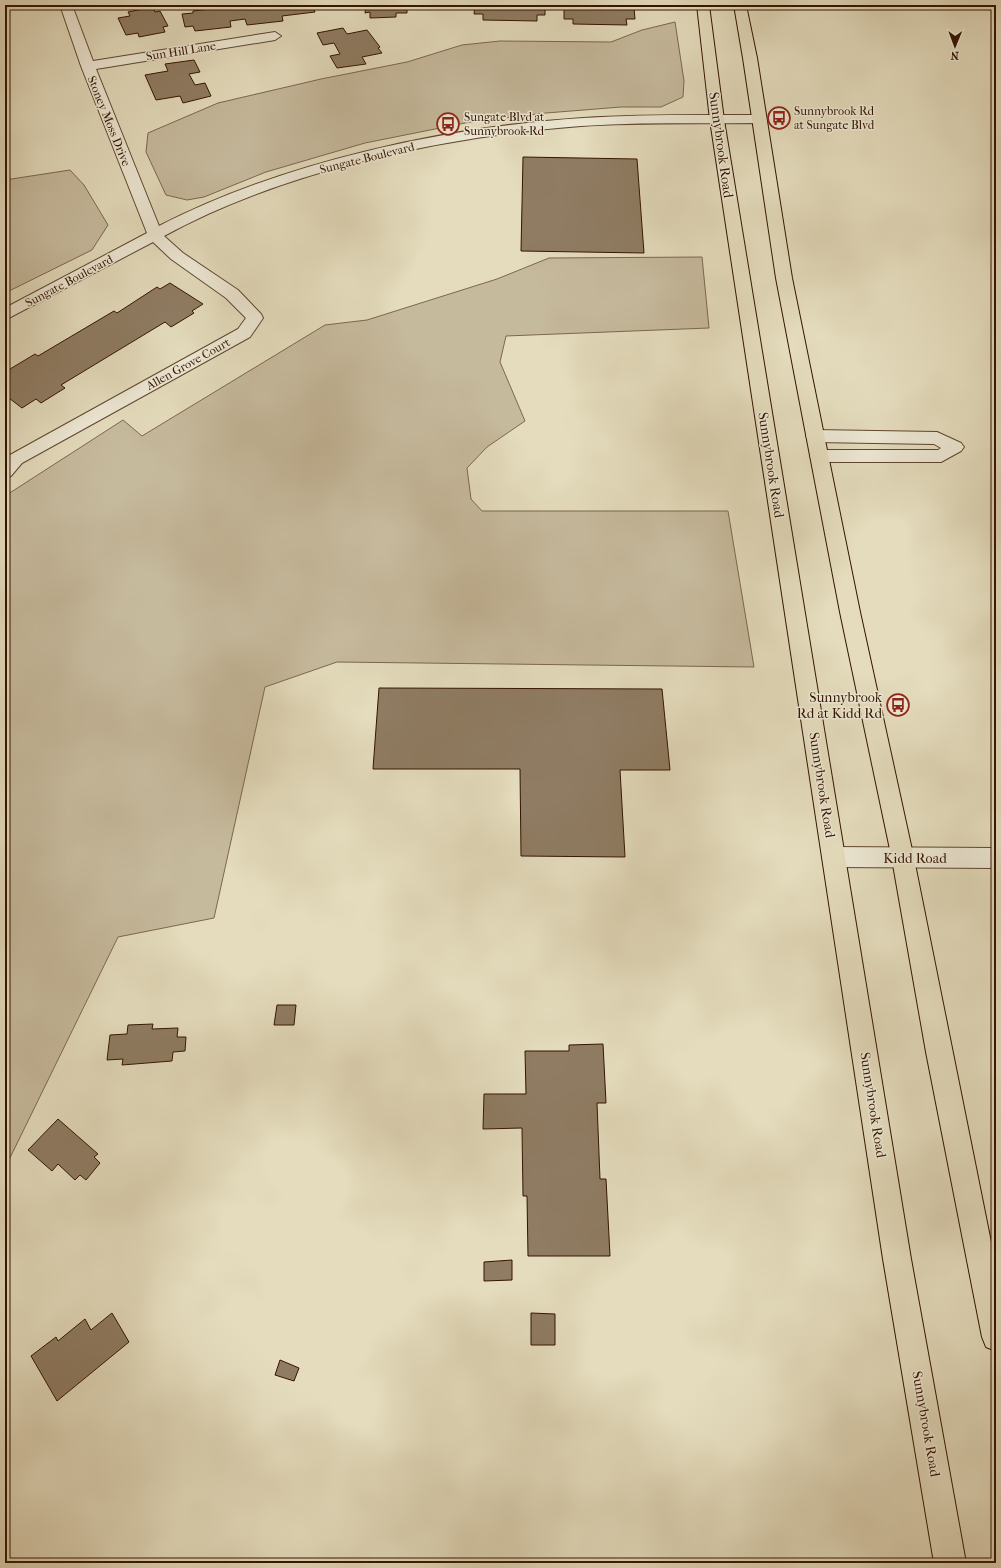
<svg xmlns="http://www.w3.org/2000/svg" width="1001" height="1568" font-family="'IM FELL French Canon',serif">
<rect width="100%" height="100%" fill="#e4dcbd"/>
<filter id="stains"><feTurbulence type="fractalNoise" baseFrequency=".005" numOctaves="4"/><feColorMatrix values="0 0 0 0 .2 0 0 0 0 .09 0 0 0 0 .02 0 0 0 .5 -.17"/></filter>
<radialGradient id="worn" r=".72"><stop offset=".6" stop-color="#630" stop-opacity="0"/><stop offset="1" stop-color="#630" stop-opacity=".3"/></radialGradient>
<path fill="#c6ba9d" stroke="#7c674f" d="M675 22 684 81 683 97 661 107H621L546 113 470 122 365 143 266 172 204 197 187 200 166 195 146 152 148 133 218 103 321 79 407 62 462 45 500 41 611 42 642 30Z
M70 170 84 185 108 225 92 250 5 293V180Z
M702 257 709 328 506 336 500 362 525 421 487 447 467 468 471 499 482 511H728L754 667 337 662 265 687 214 918 118 937 5 1168V496L123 420 142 436 325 325 367 320 497 279 549 258Z"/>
<path fill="#8f7c63" stroke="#331401" d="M244 5H313L315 12 282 16 283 21 247 25 245 19 230 21 231 27 195 31 193 26 185 27 182 14 193 13V11L225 7 226 9 245 7Z
M366 5H407V13H396V17L370 18V12L365 13Z
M475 5H545V15H537V21L483 20V14H474Z
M561 5H626L627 8H634L635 19H626L627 25 573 24V19H564V6Z
M153 7 155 12 160 11 168 26 163 27 165 32 139 37 138 33 126 35 118 18 130 16 128 12Z
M343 28 347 34 367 30 380 47 378 48 382 53 362 57 366 64 337 68 330 56 340 54 334 43 323 45 317 33Z
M194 60 200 72 189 74 195 85 205 83 211 96 183 103 180 96 156 100 145 75 168 71 165 64Z
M523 157 637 159 644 253 521 251Z
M170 283 203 304 192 311 194 313 171 327 165 322 61 385 65 388 41 403 36 399 22 408 5 395V372L35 354 38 356 114 311 117 313 157 287 160 289Z
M379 688 662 689 670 770H620L625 857 521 856 520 769H373Z
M277 1005H296L294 1025H274Z
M153 1024 152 1029 178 1028 177 1037H186L185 1051 173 1052 172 1061 122 1065 123 1059 107 1060 110 1035 127 1034 128 1025Z
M603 1044 606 1103H597L600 1179H606L610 1256H528L527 1196H523L522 1128 483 1129 484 1094H526L525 1051H569V1045Z
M58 1119 98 1154 94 1157 100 1163 86 1180 80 1175 75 1180 58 1164 52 1171 28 1150Z
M512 1260V1280L484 1281V1262Z
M112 1313 129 1342 57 1401 31 1356 56 1337 58 1341 85 1319 91 1330Z
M531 1313 555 1314V1345H531Z
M280 1360 299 1368 294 1381 275 1375Z"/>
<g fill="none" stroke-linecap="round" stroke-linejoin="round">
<g stroke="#5f4630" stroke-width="2">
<path id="minor" d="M60 5H72L93 61 275 32 281 36 275 40 96 69 159 226C283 162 444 127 583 118 641 114 700 115 759 115L764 116 766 119 764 122 759 123C700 124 640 122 581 126 446 136 284 170 164 236L183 253 238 290 261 314 263 318 250 337 22 463 11 476 5 477V460L10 455 238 329 246 318 226 298 171 259 153 242 5 320V308L147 233 81 66Z
M815 430 937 432 961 443 964 447 961 451 941 462H819L813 460 810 456 813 452 819 450H938L941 448 934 444 815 442 809 440 806 436 809 432Z
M833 847 996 848V868L833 867 825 864 822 857 825 850Z"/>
</g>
<g stroke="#331401" stroke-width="2">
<path id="major" d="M697 5H709L724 120 911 1259 966 1563H934L883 1259 710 120Z
M734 5H746L757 58 792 278 860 612 914 859 996 1267V1351L986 1347 982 1337 926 1052 892 859 840 612 776 278 743 58Z"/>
</g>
<use href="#minor" fill="#ede8d4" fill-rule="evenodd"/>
<use href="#major" fill="#e4dcbd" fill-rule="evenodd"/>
</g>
<defs>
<g id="bus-ring" transform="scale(1.15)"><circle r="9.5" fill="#ede8d4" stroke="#8f2418" stroke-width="1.5"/><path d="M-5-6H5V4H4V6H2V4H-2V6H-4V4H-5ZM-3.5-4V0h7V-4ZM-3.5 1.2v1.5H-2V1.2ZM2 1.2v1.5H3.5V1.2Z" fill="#8f2418"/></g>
</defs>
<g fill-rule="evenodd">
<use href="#bus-ring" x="779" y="118"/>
<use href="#bus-ring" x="448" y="124"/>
<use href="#bus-ring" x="898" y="705"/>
</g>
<g text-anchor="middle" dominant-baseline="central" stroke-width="3" stroke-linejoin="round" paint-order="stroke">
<g font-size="12" fill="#331401" stroke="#ede8d4">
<text transform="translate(181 51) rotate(-9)">Sun Hill Lane</text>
<text transform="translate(109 121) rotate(68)">Stoney Moss Drive</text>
<text transform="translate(367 158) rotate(-14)">Sungate Boulevard</text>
<text transform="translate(69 281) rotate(-28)">Sungate Boulevard</text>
<text transform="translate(188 364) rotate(-29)">Allen Grove Court</text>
</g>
<g font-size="12" fill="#331401" stroke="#ede8d4" text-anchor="start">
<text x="794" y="111">Sunnybrook Rd<tspan x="794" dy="14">at Sungate Blvd</tspan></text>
<text x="464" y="117">Sungate Blvd at<tspan x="464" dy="14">Sunnybrook Rd</tspan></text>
</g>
<g font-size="14" fill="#331401" stroke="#ede8d4">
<text transform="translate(721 145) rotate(82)">Sunnybrook Road</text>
<text transform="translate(771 465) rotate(81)">Sunnybrook Road</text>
<text transform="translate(822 785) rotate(81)">Sunnybrook Road</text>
<text x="915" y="858">Kidd Road</text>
<text transform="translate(873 1105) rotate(81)">Sunnybrook Road</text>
<text transform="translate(926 1424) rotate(80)">Sunnybrook Road</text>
</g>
<g font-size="14" fill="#331401" stroke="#ede8d4" text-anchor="end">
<text x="882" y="697">Sunnybrook<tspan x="882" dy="16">Rd at Kidd Rd</tspan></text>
</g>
</g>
<rect width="1001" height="1568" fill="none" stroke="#e4dcbd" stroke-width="20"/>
<rect x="6" y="6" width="989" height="1556" fill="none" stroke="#331401" stroke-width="2"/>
<rect x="10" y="10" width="981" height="1548" fill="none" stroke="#331401"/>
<g transform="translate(955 46) rotate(181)" stroke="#ede8d4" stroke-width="3" paint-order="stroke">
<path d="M0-3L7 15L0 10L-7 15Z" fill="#331401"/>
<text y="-6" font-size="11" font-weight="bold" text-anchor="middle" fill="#331401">N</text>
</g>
<rect width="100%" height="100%" filter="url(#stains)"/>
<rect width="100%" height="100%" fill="url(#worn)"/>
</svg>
